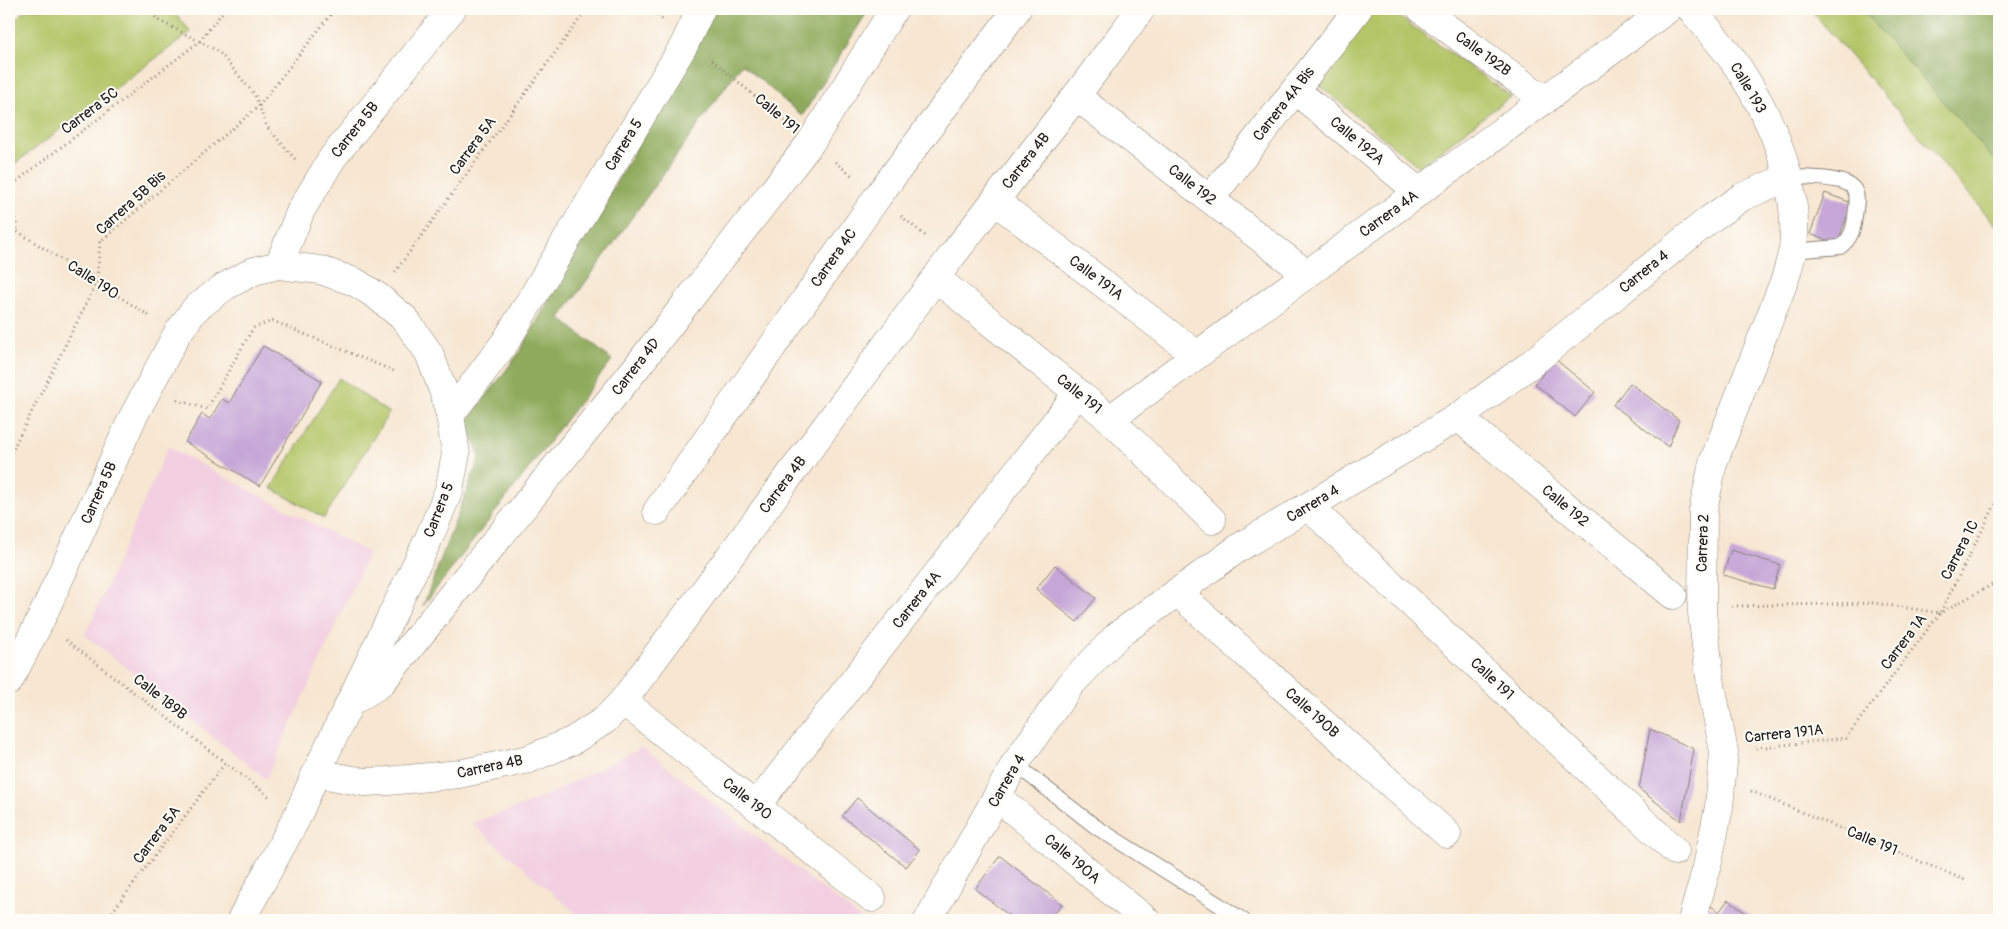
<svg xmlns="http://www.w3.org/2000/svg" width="2008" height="929" font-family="Pangolin,sans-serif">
<rect width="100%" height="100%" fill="#fdfcf7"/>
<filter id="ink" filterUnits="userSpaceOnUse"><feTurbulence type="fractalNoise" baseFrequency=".02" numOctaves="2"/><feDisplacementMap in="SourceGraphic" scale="10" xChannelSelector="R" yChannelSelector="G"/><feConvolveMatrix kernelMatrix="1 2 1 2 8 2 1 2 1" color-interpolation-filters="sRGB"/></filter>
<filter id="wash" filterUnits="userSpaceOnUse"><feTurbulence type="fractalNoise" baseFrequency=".0096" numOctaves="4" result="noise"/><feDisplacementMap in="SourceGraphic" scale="20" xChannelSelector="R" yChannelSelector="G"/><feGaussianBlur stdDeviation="1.12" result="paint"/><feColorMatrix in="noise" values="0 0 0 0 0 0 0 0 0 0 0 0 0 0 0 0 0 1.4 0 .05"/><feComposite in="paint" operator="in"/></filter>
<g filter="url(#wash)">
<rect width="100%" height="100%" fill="#f7e6d1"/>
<path fill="#f2cfe1" d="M168 447 369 553 266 779 85 635Z
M642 747 860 918 859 920H584L471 823 535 801Z"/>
<path fill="#b4c568" stroke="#687042" d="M27 9H172L191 32 9 168V25Z
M1374 9H1388L1511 96 1419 167 1320 86Z
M1810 9H1999V229Z
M339 378 389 413 324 518 271 488Z"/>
<path fill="#8faa5c" stroke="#56633c" d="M715 9H869L802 116 742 64 560 318 612 360 423 606 480 456 466 423 519 353Z
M1861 9H1999V165Z"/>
<g id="blocks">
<path fill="#c6a6d7" d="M1825 193 1852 203 1837 244 1810 234Z
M263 346 322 381 260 486 185 442 202 414 210 419 222 399 229 403Z
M1555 359 1595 392 1575 417 1535 384Z
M1630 383 1679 420 1668 447 1613 405Z
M1731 550 1780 565 1773 589 1723 575Z
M1055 565 1096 598 1077 622 1036 589Z
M1650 729 1694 749 1681 821 1639 789Z
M857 798 920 850 906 867 842 816Z
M1000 856 1062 904 1049 920H1015L975 889Z
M1728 900 1756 920H1701L1711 906 1719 912Z"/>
</g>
</g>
<g filter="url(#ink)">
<use href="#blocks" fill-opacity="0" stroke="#8a8176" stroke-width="1"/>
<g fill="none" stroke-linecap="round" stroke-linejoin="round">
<g stroke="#8a8176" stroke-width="16">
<path id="lane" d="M1789 177C1804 178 1845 176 1854 189 1859 197 1856 208 1855 216 1854 229 1851 239 1840 247L1792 251
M1015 764 1096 827 1243 920"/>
</g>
<g stroke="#8a8176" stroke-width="29">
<path id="street" d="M1421 9 1545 100
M1295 90 1419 192
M1076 96 1307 274
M1210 199 1358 9
M995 201 1197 355
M279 265 301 210 333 157 452 9
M936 278 1110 419 1212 520
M450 415 506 341 684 45 701 9
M1458 417 1673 595
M1110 419 1668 9
M1309 507 1675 851
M657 511 878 196 1017 9
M1177 592 1447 834
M623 701 872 898
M351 702 380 684 636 368 811 142 894 9
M997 797 1146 920
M756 806 1078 393"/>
</g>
<g stroke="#8a8176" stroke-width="29">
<path id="secondary" d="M1691 9C1708 29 1727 50 1741 72 1775 125 1800 185 1793 249 1791 259 1788 269 1785 279L1713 463 1703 511 1702 613 1711 685 1724 752 1719 807 1707 867 1692 920
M9 681 41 619 133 417 177 334 195 309 224 287 254 271 279 265 320 270 355 282 377 296 405 319 429 353 443 390 450 415 456 454 449 490 429 538 316 773 296 819 241 920
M316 773 364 782 388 781 459 774 529 759 572 741 605 720 623 701 951 257 1076 96 1141 9
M928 920 1015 764 1071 684 1118 635 1240 547 1458 417 1527 367 1710 219 1742 197 1789 177"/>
</g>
<path stroke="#8a8176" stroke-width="3" stroke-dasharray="1 4" stroke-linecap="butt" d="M149 9 158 20 218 51 255 95 267 127 296 160
M650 9 663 20
M712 60 786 122
M835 162 854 177
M901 216 927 237
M9 226 151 317
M9 247 17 231 13 184 200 41 225 9
M395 272 587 9
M177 400 207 409 253 328 273 321 396 372
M9 457 97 282 100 242 259 106 335 9
M9 594 16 600
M1732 606 1874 603 1940 613 1999 497
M66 640 271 798
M1756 748 1846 738 1940 613 1999 581
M1751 791 1967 881
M106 920 226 762"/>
<use href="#lane" stroke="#fff" stroke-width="14"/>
<use href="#street" stroke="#fff" stroke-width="28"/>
<use href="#secondary" stroke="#fff" stroke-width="28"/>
</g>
</g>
<g text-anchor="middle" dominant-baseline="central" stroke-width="4" stroke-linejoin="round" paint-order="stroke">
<g font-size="15" fill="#1c1c1c" stroke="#fdfcf7">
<text transform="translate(1483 54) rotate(36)">Calle 192B</text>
<text transform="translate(1748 88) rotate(59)">Calle 193</text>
<text transform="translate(1284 104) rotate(-52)">Carrera 4A Bis</text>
<text transform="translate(90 111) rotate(-37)">Carrera 5C</text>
<text transform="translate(777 114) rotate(40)">Calle 191</text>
<text transform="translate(355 130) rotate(-52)">Carrera 5B</text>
<text transform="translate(1357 141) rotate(40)">Calle 192A</text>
<text transform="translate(624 145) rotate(-59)">Carrera 5</text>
<text transform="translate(473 146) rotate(-54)">Carrera 5A</text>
<text transform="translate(1026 161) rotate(-52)">Carrera 4B</text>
<text transform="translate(1192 185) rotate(38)">Calle 192</text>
<text transform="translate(131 203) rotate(-42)">Carrera 5B Bis</text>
<text transform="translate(1389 214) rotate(-36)">Carrera 4A</text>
<text transform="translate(834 258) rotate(-55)">Carrera 4C</text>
<text transform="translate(1644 272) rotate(-39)">Carrera 4</text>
<text transform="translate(1096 278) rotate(37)">Calle 191A</text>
<text transform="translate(93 280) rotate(33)">Calle 190</text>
<text transform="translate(636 367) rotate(-52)">Carrera 4D</text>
<text transform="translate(1079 394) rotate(39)">Calle 191</text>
<text transform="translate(783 485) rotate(-53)">Carrera 4B</text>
<text transform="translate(99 493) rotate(-66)">Carrera 5B</text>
<text transform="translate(1313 504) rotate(-31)">Carrera 4</text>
<text transform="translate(1565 506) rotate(40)">Calle 192</text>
<text transform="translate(439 510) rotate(-69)">Carrera 5</text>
<text transform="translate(1703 543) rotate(-88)">Carrera 2</text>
<text transform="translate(1960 550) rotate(-63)">Carrera 1C</text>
<text transform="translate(917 600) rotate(-52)">Carrera 4A</text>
<text transform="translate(1904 642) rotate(-53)">Carrera 1A</text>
<text transform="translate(1492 679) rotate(43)">Calle 191</text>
<text transform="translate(160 697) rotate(38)">Calle 189B</text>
<text transform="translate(1312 713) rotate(42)">Calle 190B</text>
<text transform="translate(1784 734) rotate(-6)">Carrera 191A</text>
<text transform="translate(490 767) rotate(-12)">Carrera 4B</text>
<text transform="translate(1007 781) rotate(-60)">Carrera 4</text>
<text transform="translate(747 799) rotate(38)">Calle 190</text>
<text transform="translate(157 835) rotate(-53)">Carrera 5A</text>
<text transform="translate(1872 841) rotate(23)">Calle 191</text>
<text transform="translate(1072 859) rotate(40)">Calle 190A</text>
</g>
</g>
<rect width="2008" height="929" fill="none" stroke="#fdfcf7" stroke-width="30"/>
</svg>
